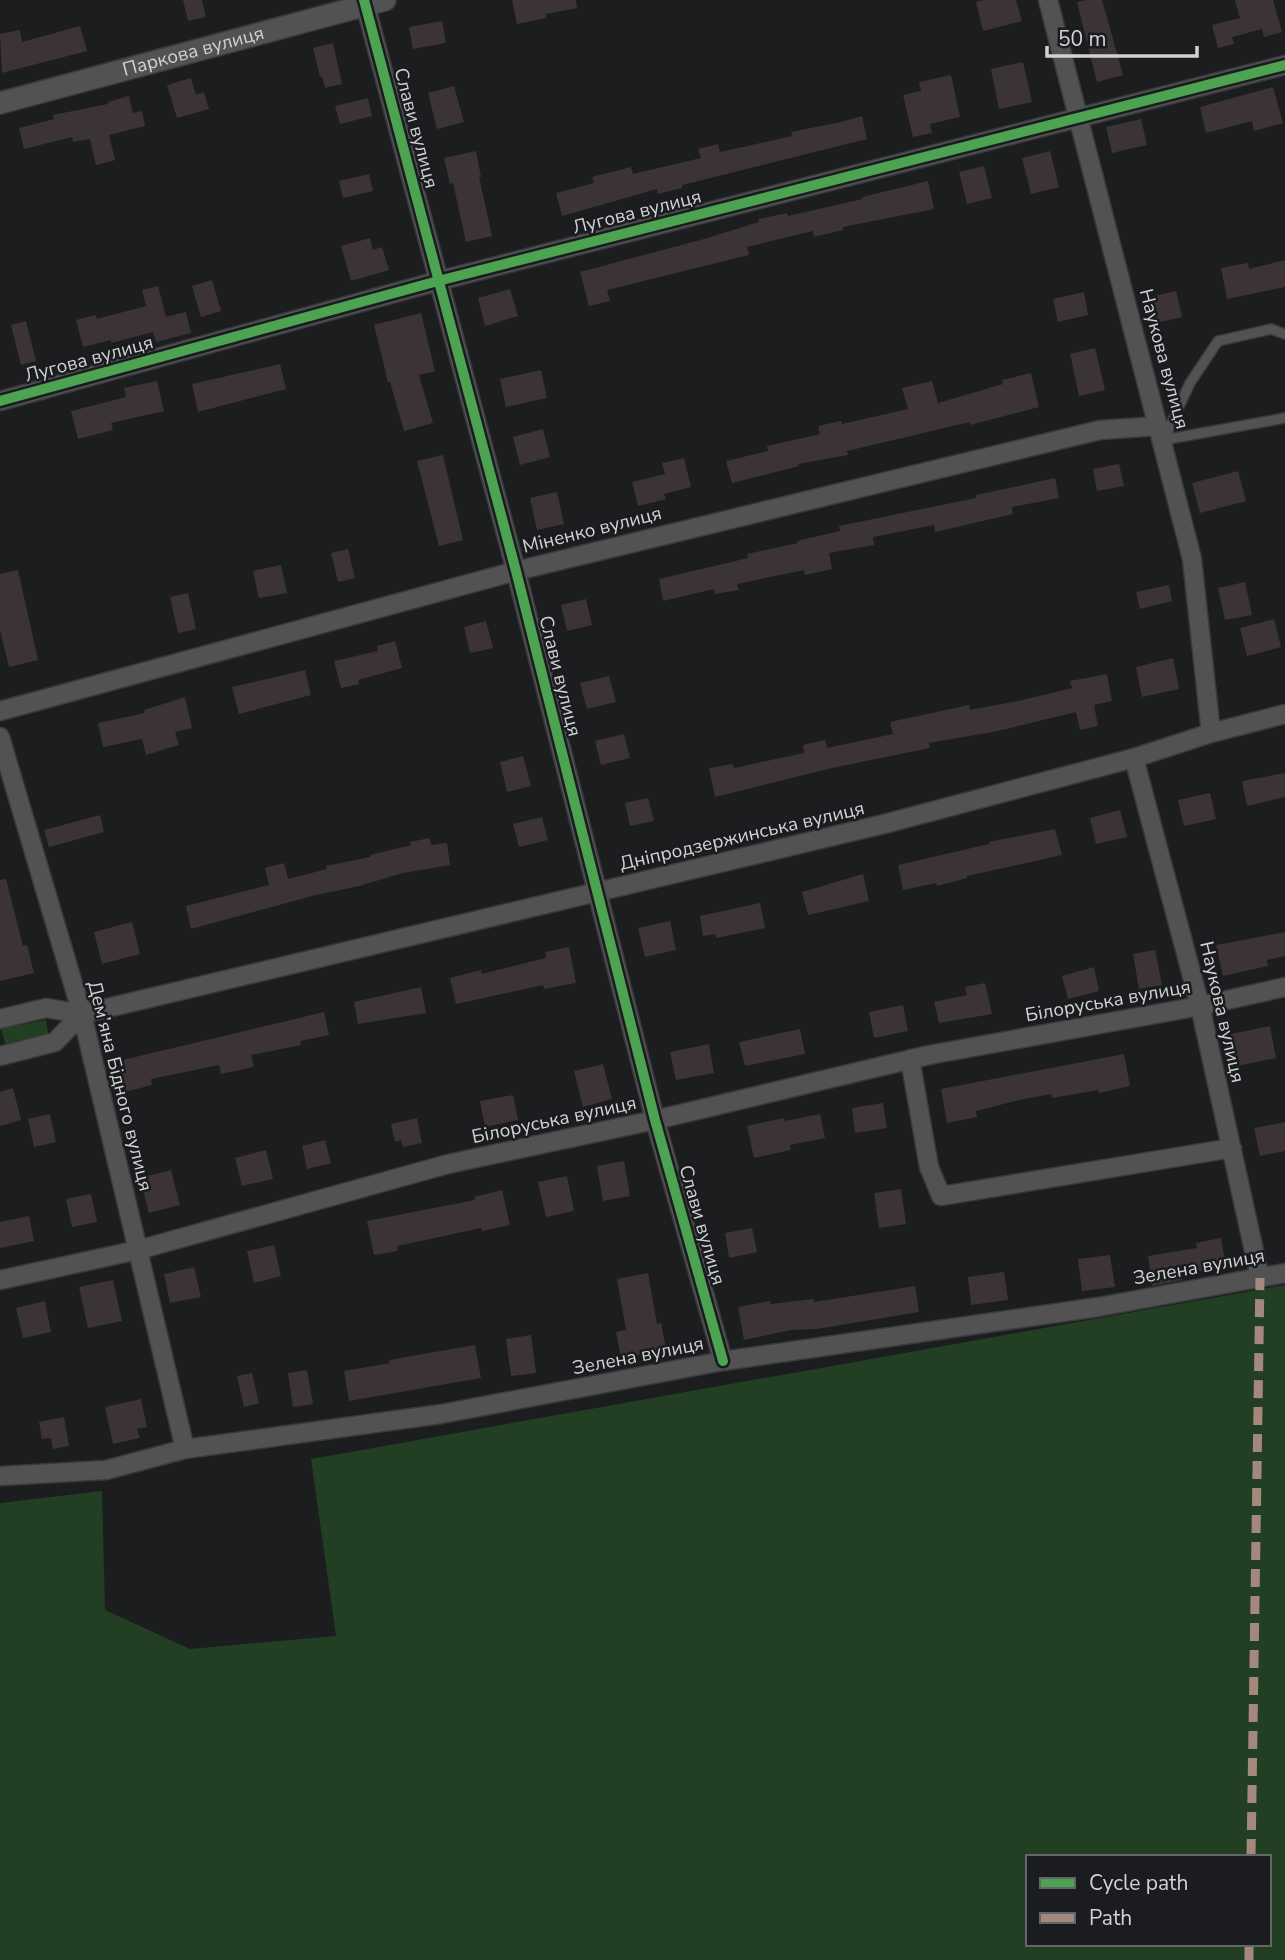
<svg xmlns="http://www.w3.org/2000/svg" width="1285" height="1960" font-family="'Nunito Sans',sans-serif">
<rect width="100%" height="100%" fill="#1c1d1e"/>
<path fill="#223f24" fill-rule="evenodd" d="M46 1020 48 1033 6 1046 1 1029Z
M1285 1285V1960H0V1503L102 1491 105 1610 190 1649 336 1636 311 1459ZM1028 1857H1269V1944H1028Z"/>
<path fill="#3c3434" d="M183 0H202L206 17 188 21Z
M512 0H576L577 8 546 14V18L517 24Z
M984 0H1016L1022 21 983 31 976 2Z
M1086 0H1102L1123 75 1097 82 1077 2Z
M1235 0H1273L1282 32 1264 37 1262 29 1232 37 1234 44 1218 48 1212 25 1240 18Z
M442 21 446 43 413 49 409 27Z
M80 26 87 51 2 73 0 34 20 30 22 42Z
M333 43 342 84 325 88 322 76 320 77 313 48Z
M1023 62 1032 102 999 109 991 69Z
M951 75 960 117 930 124 932 133 913 137 903 95 921 91 919 82Z
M191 78 196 95 204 92 209 109 177 118 167 85Z
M454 86 464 122 437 129 428 93Z
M1273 87 1283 123 1254 131 1252 121 1206 133 1200 107Z
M129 96 133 113 142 111 145 126 109 135 115 160 96 165 90 139 73 142 72 137 24 149 19 128 54 119 53 115 108 104V102Z
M368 98 372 116 340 124 335 106Z
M862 116 867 139 682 185V188L658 194 657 189 562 216 556 193 594 183 592 177 631 167 633 174 701 158 698 149 718 144 720 152 792 136 791 132 841 122Z
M1141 119 1147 145 1112 153 1106 127Z
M476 151 481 177H479L492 236 466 242 453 183 450 184 444 158Z
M1050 151 1059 187 1031 194 1022 158Z
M984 166 992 198 967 204 959 172Z
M369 174 373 191 343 198 339 181Z
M928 181 934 209 843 227V230L814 237 813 231 747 247 749 255 607 290 610 301 589 306 580 272 704 239 759 222 758 219 787 213 788 216 863 199 862 197Z
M370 238 373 250 382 247 389 270 351 281 341 246Z
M1285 260V287L1227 299 1221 268 1248 263 1249 269Z
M212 280 221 311 201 317 192 286Z
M158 286 166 317 186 312 191 333 156 342 153 332 111 343V340L83 347 76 320 96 315 97 319 146 306 142 290Z
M510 289 518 316 485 326 478 298Z
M1176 291 1182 317 1156 323 1150 297Z
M1084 292 1088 315 1058 322 1053 299Z
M421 313 435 371 419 375 433 423 404 431 390 382H388L374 325Z
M26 321 36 361 21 365 11 325Z
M1095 348 1105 390 1079 396 1070 354Z
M280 364 286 389 198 412 192 384Z
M541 370 547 398 506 407 500 379Z
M1031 373 1039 407 970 425V422L847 451 848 455 798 464 799 466 732 483 726 461 768 451 767 446 820 434 818 426 841 421 842 424 908 409 902 388 932 381 938 403 1003 384 1002 380Z
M157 381 164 411 111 423 113 430 78 439 71 411 126 397 124 388Z
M543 429 550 457 520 465 513 437Z
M443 455 463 540 439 546 417 461Z
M684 458 691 487 664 494 666 499 638 506 632 482 665 474 662 463Z
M1119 464 1124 486 1097 491 1093 469Z
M1238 471 1246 501 1200 513 1192 483Z
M1055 478 1059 498 1012 507 1013 514 935 532 934 525 873 537 874 545 829 553 832 569 805 575 804 570 737 584 739 590 715 594 714 589 663 601 659 579 748 558 747 554 798 543 797 541 840 531 839 526 976 498V495Z
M557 492 564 524 537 530 530 498Z
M348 549 355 578 338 582 331 553Z
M281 565 287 593 259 598 253 571Z
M18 570 38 660 9 667 0 630V574Z
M1245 582 1252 615 1225 620 1218 588Z
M1169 585 1172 601 1140 609 1136 592Z
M188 593 196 629 178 633 170 597Z
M586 599 592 625 567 631 561 605Z
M1274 619 1281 647 1247 656 1240 628Z
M486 621 493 648 470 653 464 627Z
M395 641 402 668 358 680 359 684 341 688 334 661 378 651 377 646Z
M1173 658 1179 689 1142 697 1136 667Z
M305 670 311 695 239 714 232 687Z
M1107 674 1112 701 1094 705 1098 726 1080 730 1076 712 998 731 929 743 930 748 832 768 715 797 709 768 733 764 734 768 804 753 803 745 825 740 827 748 893 734 890 722 969 705 970 710 1018 701 1072 688 1070 681Z
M609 676 616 702 587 709 580 683Z
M185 697 192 728 175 732 179 745 146 755 142 739 103 747 98 723 145 713 144 710Z
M624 734 630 758 601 765 595 741Z
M523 756 531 786 507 792 500 762Z
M1285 773V797L1247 806 1242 781Z
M1210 793 1216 819 1184 826 1178 800Z
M648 798 654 821 630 826 625 803Z
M1120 810 1127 837 1096 844 1090 818Z
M100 815 104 832 49 847 44 830Z
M542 817 548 840 519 847 513 824Z
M1055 829 1062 855 967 876V878L937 886 936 883 903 890 898 865 989 844V842Z
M430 838 431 845 447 843 450 865 403 873 359 886 316 895 191 929 186 906 269 885 265 868 284 863 288 879 327 869 326 866 370 857V855L411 845 410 842Z
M863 874 869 901 808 915 802 892Z
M6 879 23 946 27 945 34 973 0 981V880Z
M760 903 765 928 716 938 715 934 703 936 700 916Z
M670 921 676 950 645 957 638 928Z
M132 922 140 954 102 964 94 932Z
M1285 932V956L1267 960 1268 966 1223 976 1216 945Z
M569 947 576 983 544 989 543 985 456 1004 450 978 481 970 482 974 546 958 545 952Z
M1155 950 1162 985 1139 989 1133 954Z
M1094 967 1099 991 1068 999 1062 976Z
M985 983 992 1014 939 1023 934 1002 967 995 965 987Z
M421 987 426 1013 358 1024 354 1002Z
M903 1005 908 1031 874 1038 869 1012Z
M324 1012 329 1035 300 1041 301 1045 251 1055 254 1067 221 1074 219 1065 151 1079 152 1085 117 1094 110 1063Z
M1270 1026 1276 1058 1237 1066 1231 1034Z
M800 1029 805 1054 745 1066 739 1042Z
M709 1044 714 1073 676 1080 670 1052Z
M1124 1054 1130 1086 1099 1093 1098 1090 1052 1098 1051 1094 1019 1100 976 1111 977 1117 947 1123 941 1089Z
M603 1064 612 1099 583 1107 574 1071Z
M13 1088 21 1120 0 1126V1092Z
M513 1095 518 1120 485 1127 480 1101Z
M883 1103 887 1128 855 1133 852 1108Z
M50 1114 56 1142 34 1147 28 1119Z
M820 1114 825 1138 790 1145 791 1150 754 1158 747 1126 784 1118 785 1121Z
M417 1118 422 1143 403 1147 401 1140 395 1142 391 1124Z
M1285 1122V1151L1260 1156 1254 1128Z
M325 1140 331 1163 307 1169 302 1146Z
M266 1150 273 1179 242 1186 235 1158Z
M624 1161 630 1196 603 1201 597 1166Z
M171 1170 180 1205 149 1213 140 1178Z
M567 1176 574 1211 546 1217 538 1182Z
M901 1189 906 1224 879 1228 874 1193Z
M502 1190 510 1225 482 1231 481 1228 397 1246 398 1251 374 1255 367 1221 475 1200 474 1197Z
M91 1194 97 1222 72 1227 66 1199Z
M29 1216 34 1241 0 1248V1222Z
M752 1228 757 1252 729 1258 725 1233Z
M1221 1238 1226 1266 1189 1273V1275L1182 1276V1280L1152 1286 1148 1256 1197 1248 1196 1243Z
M274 1245 281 1276 254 1283 247 1251Z
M1110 1255 1115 1287 1082 1291 1078 1259Z
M194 1267 201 1297 170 1303 164 1274Z
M1004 1272 1008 1300 971 1305 968 1277Z
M648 1273 657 1324 661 1323 666 1349 621 1358 616 1332 626 1330 617 1279Z
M113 1280 122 1321 88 1328 79 1287Z
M915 1286 919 1312 817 1329 791 1330 744 1340 738 1307 770 1301V1304L814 1299V1302Z
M45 1301 51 1332 23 1338 16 1308Z
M531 1335 536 1373 511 1376 506 1339Z
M475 1345 481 1378 349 1401 344 1371 390 1363 389 1360Z
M307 1370 313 1404 293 1407 288 1373Z
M252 1373 259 1403 244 1407 237 1376Z
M141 1399 147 1427 137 1429 140 1438 113 1444 105 1407Z
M64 1417 69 1446 53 1449 51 1438 42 1439 39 1422Z"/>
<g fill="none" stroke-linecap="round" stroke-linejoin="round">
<g stroke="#393a3b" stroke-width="12">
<path id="service" d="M1164 439 1190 383 1218 341 1271 329 1285 334
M1163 440 1285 418"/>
</g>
<g stroke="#393a3b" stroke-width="21">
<path id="minor" d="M364 0 516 571 655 1120 723 1361
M1048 0 1192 559 1211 733
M0 401 438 281 1285 65
M0 711 516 571 1100 430 1159 426
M0 737 82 1014 185 1449
M1134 758 1200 1006 1260 1278
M0 1019 46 1008 82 1014 884 824 1134 758 1211 733 1285 714
M0 1056 55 1042 82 1014
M910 1059 929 1167 941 1196 1232 1148
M0 1280 138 1250 448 1164 655 1120 929 1055 1200 1006 1285 987
M0 1476 106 1470 185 1449 441 1414 723 1361 1098 1307 1285 1273"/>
</g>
<g stroke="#393a3b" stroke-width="24">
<g id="tertiary">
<path id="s1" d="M0 103 385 0"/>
</g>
</g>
<use href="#service" stroke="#525252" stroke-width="9"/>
<use href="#minor" stroke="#525252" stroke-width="18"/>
<use href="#tertiary" stroke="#525252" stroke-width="21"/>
<path stroke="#a5887d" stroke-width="9" stroke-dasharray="18 9" stroke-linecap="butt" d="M1251 1857 1260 1278
M1249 1960V1944"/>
<g stroke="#1b1c1f" stroke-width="15">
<path id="cycleway" d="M364 0 516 571 655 1120 723 1361
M0 401 438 281 1285 65"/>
</g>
<use href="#cycleway" stroke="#4ca352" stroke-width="10"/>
</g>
<g text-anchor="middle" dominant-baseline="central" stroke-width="5" stroke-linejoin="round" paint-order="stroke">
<g font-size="19" fill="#d1d2d4" stroke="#1b1c1f">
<text stroke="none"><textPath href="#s1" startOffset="200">Паркова вулиця</textPath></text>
<text transform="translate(416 128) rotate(75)">Слави вулиця</text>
<text transform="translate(637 212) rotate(-14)">Лугова вулиця</text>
<text transform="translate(89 359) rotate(-15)">Лугова вулиця</text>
<text transform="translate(1164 359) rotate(75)">Наукова вулиця</text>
<text transform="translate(592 530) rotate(-14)">Міненко вулиця</text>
<text transform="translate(560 676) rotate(76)">Слави вулиця</text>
<text transform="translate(742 836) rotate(-13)">Дніпродзержинська вулиця</text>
<text transform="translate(1108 1001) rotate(-10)">Білоруська вулиця</text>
<text transform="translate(1222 1012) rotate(77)">Наукова вулиця</text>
<text transform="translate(120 1086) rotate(76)">Дем’яна Бідного вулиця</text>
<text transform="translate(554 1120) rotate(-12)">Білоруська вулиця</text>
<text transform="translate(702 1225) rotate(74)">Слави вулиця</text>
<text transform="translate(1199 1267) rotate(-10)">Зелена вулиця</text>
<text transform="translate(638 1356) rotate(-11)">Зелена вулиця</text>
</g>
</g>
<rect x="1026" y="1855" width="245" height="91" fill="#1b1c1f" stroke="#646567" stroke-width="2"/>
<rect x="1040" y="1878" width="35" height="10" fill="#4ca352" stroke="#646567" stroke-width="2"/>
<text x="1089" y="1890" font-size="21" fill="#d1d2d4">Cycle path</text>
<rect x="1040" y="1913" width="35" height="10" fill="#a5887d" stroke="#646567" stroke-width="2"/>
<text x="1089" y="1925" font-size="21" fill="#d1d2d4">Path</text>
<path d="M1047 46v10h150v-10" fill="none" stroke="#d1d2d4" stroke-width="3.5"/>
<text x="1058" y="46" font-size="21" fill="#d1d2d4" stroke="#1b1c1f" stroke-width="5" paint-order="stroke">50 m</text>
</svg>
